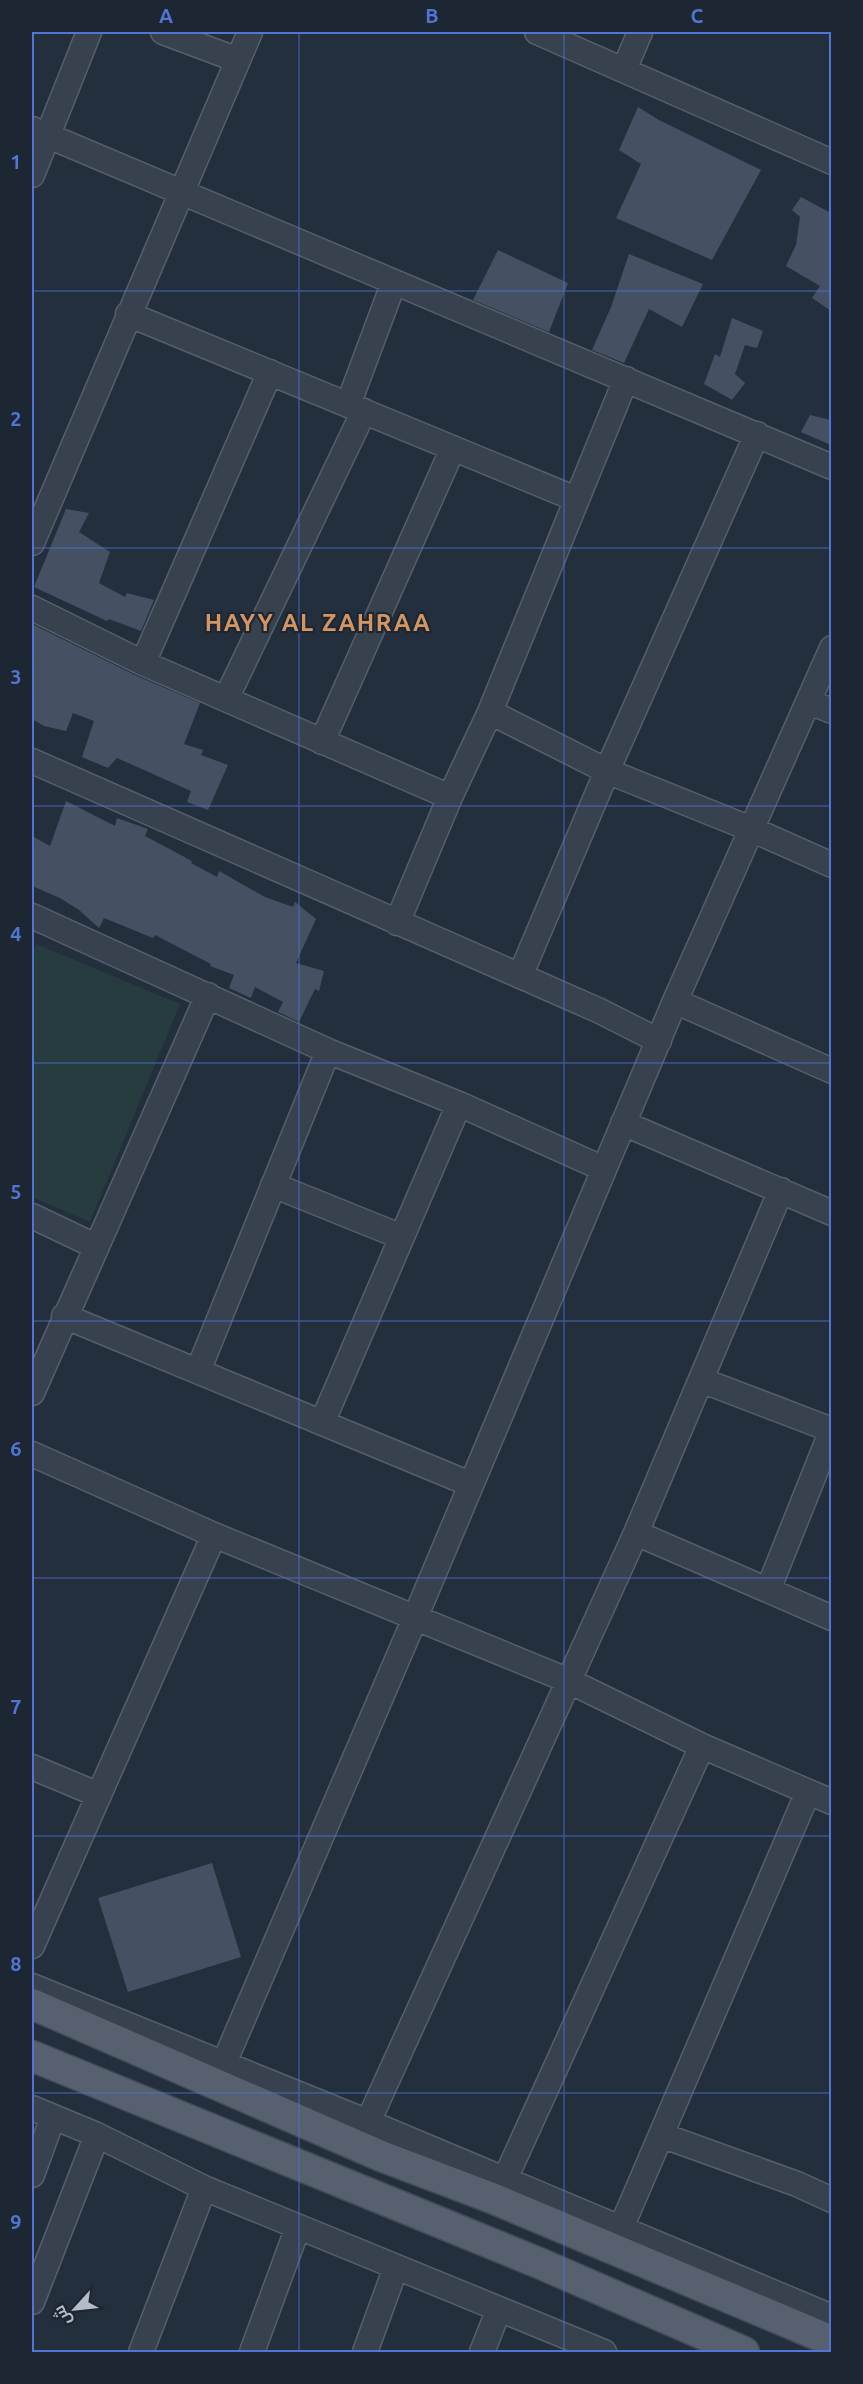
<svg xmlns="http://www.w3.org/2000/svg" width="863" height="2384" font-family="Ubuntu,Cairo,sans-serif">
<rect width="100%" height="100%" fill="#242f3e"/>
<path fill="#263c3f" d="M36 944 180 1004 90 1222 32 1197V954Z"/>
<path fill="#455162" d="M638 107 659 120 761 170 712 260 616 218 641 164 619 150Z
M801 197 831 213V311L812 298 820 286 786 266 796 245 800 217 792 210Z
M498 250 568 283 549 332 473 300Z
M629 254 703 284 682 327 649 309 624 363 592 350 611 307Z
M732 318 763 331 757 348 745 345 735 374 745 383 732 400 704 384 715 354 720 357Z
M810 415 831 420V445L801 432Z
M66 509 89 513 79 532 110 552 99 583 125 597 127 593 154 600 141 631 109 619 107 621 34 587Z
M32 624 137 676 200 703 184 744 203 750 201 755 228 765 208 810 187 802 191 791 117 758 108 768 82 757 94 721 73 713 66 731 44 726 32 719Z
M66 801 115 826 117 818 148 829 145 836 192 861 191 863 217 877 219 871 265 897 293 907 295 902 316 919 296 963 324 971 319 991 315 989 299 1022 278 1012 283 1002 255 987 251 998 229 988 234 975 210 966 211 964 155 935 153 938 104 918 99 928 79 910 60 898 32 886V836L50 846Z
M212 1863 241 1957 128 1992 98 1898Z"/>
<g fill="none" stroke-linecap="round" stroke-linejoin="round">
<g stroke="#565f6c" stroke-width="27">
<path id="minor" d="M163 32 238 60
M537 32 832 162
M624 70 640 32
M32 129 832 467
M32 175 89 32
M128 314 576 499
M348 405 394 282
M32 543 250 32
M32 608 143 663 450 797
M143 663 270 372
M226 699 364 411
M809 702 832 711
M490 712 607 771 751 829 832 865
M322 742 453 448
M32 761 600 1011 659 1041
M32 916 328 1051 459 1104 604 1169
M397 923 450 797 490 712 626 379
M520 976 607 771 757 434
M675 1001 832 1071
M623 1123 832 1213
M273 1185 402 1237
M32 1216 95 1246
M64 1316 470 1484
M198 1371 328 1051
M701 1380 832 1430 768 1590
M32 1393 208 995
M322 1423 459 1104
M32 1454 214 1535 567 1680 702 1746 832 1802
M636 1533 832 1618
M32 1767 99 1795
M32 1946 214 1535
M32 1986 368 2122 832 2317
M224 2063 415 1618 675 1001 832 648
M32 2108 97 2135 204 2188 604 2352
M368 2122 636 1533 781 1190
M661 2135 797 2184 832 2200
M32 2175 53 2117
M505 2179 702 1746
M621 2228 808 1792
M32 2302 97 2135
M141 2352 204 2188
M252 2352 298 2227
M365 2352 396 2267
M482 2352 499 2309"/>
</g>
<g stroke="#414a57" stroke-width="33">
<path id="major" d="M32 2004 381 2156 492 2198 832 2341
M32 2056 539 2263 744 2352"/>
</g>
<use href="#minor" stroke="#38414e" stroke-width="24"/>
<use href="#major" stroke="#56606e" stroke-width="30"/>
</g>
<path fill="none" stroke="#5274d3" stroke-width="1.5" stroke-opacity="0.55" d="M299 32V2352M564 32V2352M32 291H832M32 548H832M32 806H832M32 1063H832M32 1321H832M32 1578H832M32 1836H832M32 2093H832"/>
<g text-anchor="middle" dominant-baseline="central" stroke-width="4.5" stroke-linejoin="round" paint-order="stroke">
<g font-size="24" font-weight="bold" letter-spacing="1.5" fill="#d59563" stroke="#1d2633">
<text x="318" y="622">HAYY AL ZAHRAA</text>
</g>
</g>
<rect width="863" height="2384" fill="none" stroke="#1d2633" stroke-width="66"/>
<g transform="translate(75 2309) rotate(243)" stroke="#1d2633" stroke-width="4.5" paint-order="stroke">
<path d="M0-4.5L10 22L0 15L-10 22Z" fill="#b4bcc9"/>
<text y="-9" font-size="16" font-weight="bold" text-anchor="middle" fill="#b4bcc9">ش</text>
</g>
<rect x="33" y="33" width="797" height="2318" fill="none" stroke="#5274d3" stroke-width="2"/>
<g font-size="20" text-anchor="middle" font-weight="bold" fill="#5274d3">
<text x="166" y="23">A</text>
<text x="432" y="23">B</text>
<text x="697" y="23">C</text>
<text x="16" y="169">1</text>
<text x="16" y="426">2</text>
<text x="16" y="684">3</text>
<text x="16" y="941">4</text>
<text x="16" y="1199">5</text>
<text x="16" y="1456">6</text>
<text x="16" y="1714">7</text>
<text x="16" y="1971">8</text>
<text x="16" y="2229">9</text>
</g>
</svg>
